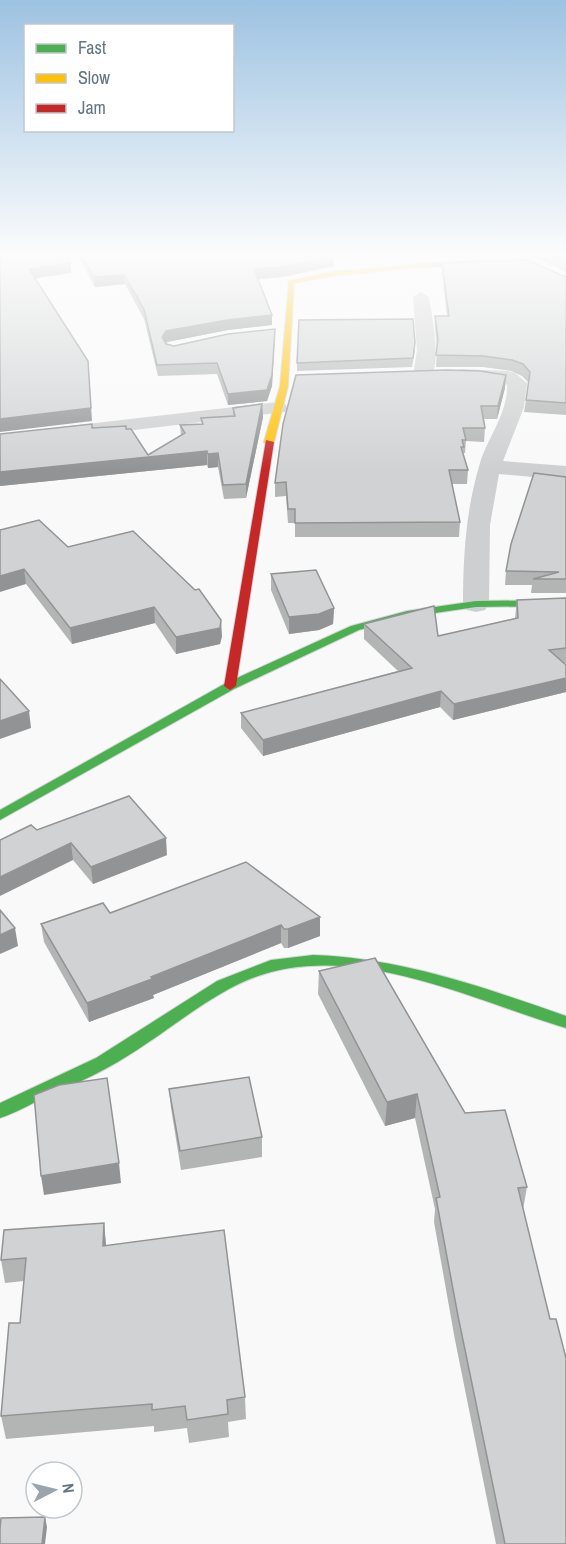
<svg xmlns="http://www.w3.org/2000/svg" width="566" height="1544" font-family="'Archivo Narrow',sans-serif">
<rect width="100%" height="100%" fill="#f9f9f9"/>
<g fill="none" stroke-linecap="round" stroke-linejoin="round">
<g stroke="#d5d6d7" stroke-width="2">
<path id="fast" d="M485 260 528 261 566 277V282L527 265 485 264 431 267 428 265 431 263Z
M566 600V606L476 607 408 617 359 630 234 689 0 820V810L226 683 351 626 407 611 476 601Z
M313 955C401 958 483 987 566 1016V1028C462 997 335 930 229 989 187 1012 150 1045 107 1068 87 1079 66 1088 45 1097 31 1104 16 1113 0 1118V1103L96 1058 217 981 271 960Z"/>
</g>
<g stroke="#d5d6d7" stroke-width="2">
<path id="slow" d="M431 263 433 266 333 276 294 283 288 386 274 442 266 444 264 442 280 386 289 281 333 272Z"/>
</g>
<g stroke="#d5d6d7" stroke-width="2">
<path id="jam" d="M266 440 274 442 236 686 230 690 224 686Z"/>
</g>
<path fill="#cecfd0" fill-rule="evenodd" d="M507 255H526L535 262 527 267Z
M421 292 429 297C432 317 442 362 430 379H416L413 375 417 350 413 297Z
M462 369 508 371 515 373 527 383 524 407 503 461 566 466V480L499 474 490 525 489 604 485 610 476 612 467 610 463 604C463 556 466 509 480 463 488 437 508 413 507 385L503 383 455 379 452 375 455 371Z
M278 402 285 404 288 408 285 412 0 446V434Z"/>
<use href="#fast" fill="#4caf50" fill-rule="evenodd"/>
<use href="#slow" fill="#ffc107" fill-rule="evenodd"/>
<use href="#jam" fill="#c62828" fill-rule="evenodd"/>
</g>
<path fill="#b3b5b5" d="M77 255H332L334 257V266L283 277 258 279 272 315V325L228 330 167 342 166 343 174 346 275 339 272 386 267 401 228 405 217 374 158 376 144 319 125 284 95 287Z
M440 255H481L440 257Z
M530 255H566V272Z
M442 263 566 277V415L524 412 529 383 522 376 511 371 483 367H436L437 348 435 327V316H447L442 273Z
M415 350 412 367 297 371V363Z
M505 388 497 419H484L485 428 484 442 466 441 465 453H463L468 470 467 484H452L460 522 459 537H295V523H288L286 496 275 497V483Z
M262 404 263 417 246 498 224 499 218 467 208 468 207 465 0 486V434L92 428 126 429 148 455 181 436 180 425 202 424 201 418 233 416V408Z
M566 477V593H531L532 585H505L506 571Z
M0 530 68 547 222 636 220 644 176 654 155 623 72 644 26 584Z
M271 574 334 608 333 624 319 630 289 634 271 590Z
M566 598V663H564L566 665V692L453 720 440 707 263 756 241 728V713L398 671 364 639V624L438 636 515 618 517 600Z
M37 830 167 855 93 884 73 860Z
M110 913 320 917V936L288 948H284L281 943 153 995 154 998 89 1022 44 942 41 924Z
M319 971 465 1113 527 1187 523 1210 550 1319 566 1544H496L455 1340 434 1222 435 1209 415 1118 385 1126 318 994Z
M169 1089 262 1137V1157L181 1170 171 1108Z
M104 1223 106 1245 245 1397 246 1419 228 1422 229 1437 189 1443 187 1428 154 1432V1426L6 1439 1 1416 20 1323 24 1281 5 1283 1 1260Z"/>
<path fill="#929394" d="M334 257V266L283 277 254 279V269Z
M71 263V273L30 279 29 269Z
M124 275 125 284 95 287 94 277Z
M272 315V325L228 330 167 342 163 347 162 337 166 331 227 320Z
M275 329 272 386 267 401 228 405V394Z
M88 361 92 421 0 432V419Z
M506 375 505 388 497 419 498 406Z
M262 404 263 417 246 498V484Z
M207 451V465L0 486V472Z
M218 453V467L208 468V454Z
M24 569 26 584 0 592V576Z
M154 607 155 623 72 644 70 628Z
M334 608 333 624 319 630 289 634V617Z
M221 620 222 636 220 644 176 654V637Z
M566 678V692L453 720 454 704Z
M441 691 440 707 263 756V740Z
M29 711 31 728 0 739V721Z
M166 838 167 855 93 884 91 867Z
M71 843 73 860 0 896V877Z
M320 917V936L288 948V929Z
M281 925V943L153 995 154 998 89 1022 87 1003Z
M15 928 18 946 0 954V935Z
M417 1094 415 1118 385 1126 387 1102Z
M119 1163 121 1183 44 1195 41 1176Z
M104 1223 106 1246H103Z
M45 1517 47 1527 45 1544H42Z"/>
<path fill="#d0d2d3" stroke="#929394" stroke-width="1.5" d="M0 255H66L71 263 29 269 88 361 91 408 0 419Z
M81 255H332L334 257 283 267 254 269 272 315 227 320 166 331 162 337 166 344 174 346 228 334 275 329 272 375 267 390 228 394 217 363 157 365 144 309 124 275 94 277Z
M552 255H566V261Z
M527 260 566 277V403L526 400 530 372 523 364 512 360 484 356 436 355 438 339 435 316H449L442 263Z
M413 319 415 342 413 358 297 363 299 320Z
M446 370 480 371 506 375 498 406H481L485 428H463L466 440H462L464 447H461L468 470H449L460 522 295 523V509H288L286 482 275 483 283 424 296 375Z
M262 404 246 484 223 485 218 453 208 454 207 451 0 472V434L92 424V428L126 426V429H131L148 455 185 433 180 425 203 424 201 418 235 416 233 408Z
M534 473 566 477V579H533L559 572 506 571 511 544Z
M39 520 68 547 133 531 195 590 199 589 221 620 220 628 176 637 154 607 70 628 24 569 0 576V530Z
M316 570 334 608 319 614 289 617 271 574Z
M566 598V648L549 650 566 665V678L454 704 441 691 263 740 241 713 412 668 364 624 434 606 438 636 518 618 517 600Z
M0 679 29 711 0 721Z
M129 796 166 838 91 867 71 843 0 877V840L31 825 37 830Z
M246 862 320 917 288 929H284L281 925 151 977 152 979 87 1003 41 924 103 903 110 913Z
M0 910 15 928 0 935Z
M375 958 465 1113 505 1110 527 1187 518 1188 550 1319H556L566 1358V1544H505L458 1316 436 1198 440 1197 417 1094 387 1102 319 971Z
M249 1077 262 1137 180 1151 169 1089Z
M107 1078 119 1163 41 1176 34 1095 59 1085Z
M104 1223 103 1246 224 1230 245 1397 227 1400 228 1414 187 1420 185 1406 152 1410V1404L1 1416 9 1323H20L26 1258 1 1260 4 1230Z
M45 1517 42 1544H0V1528L1 1518Z"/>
<linearGradient id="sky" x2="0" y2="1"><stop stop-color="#9dc2e2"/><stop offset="0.54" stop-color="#fcfcfc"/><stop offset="1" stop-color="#fcfcfc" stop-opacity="0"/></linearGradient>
<rect width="566" height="471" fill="url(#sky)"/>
<rect x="24" y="24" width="210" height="108" fill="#ffffff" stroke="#c1c8cd" stroke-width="1.5"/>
<rect x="36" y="44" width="30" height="9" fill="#4caf50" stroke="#c1c8cd" stroke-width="1.5"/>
<text x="78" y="54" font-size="18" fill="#657683">Fast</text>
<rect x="36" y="74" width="30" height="9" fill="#ffc107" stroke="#c1c8cd" stroke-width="1.5"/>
<text x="78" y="84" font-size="18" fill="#657683">Slow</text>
<rect x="36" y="104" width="30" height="9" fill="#c62828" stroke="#c1c8cd" stroke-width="1.5"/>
<text x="78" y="114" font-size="18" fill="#657683">Jam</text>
<g transform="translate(54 1490) rotate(83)"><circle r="28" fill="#ffffff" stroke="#c1c8cd" stroke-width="1.5"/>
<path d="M0-4.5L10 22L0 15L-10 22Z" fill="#99a4ac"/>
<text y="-9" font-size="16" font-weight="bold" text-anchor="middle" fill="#657683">N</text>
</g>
</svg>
